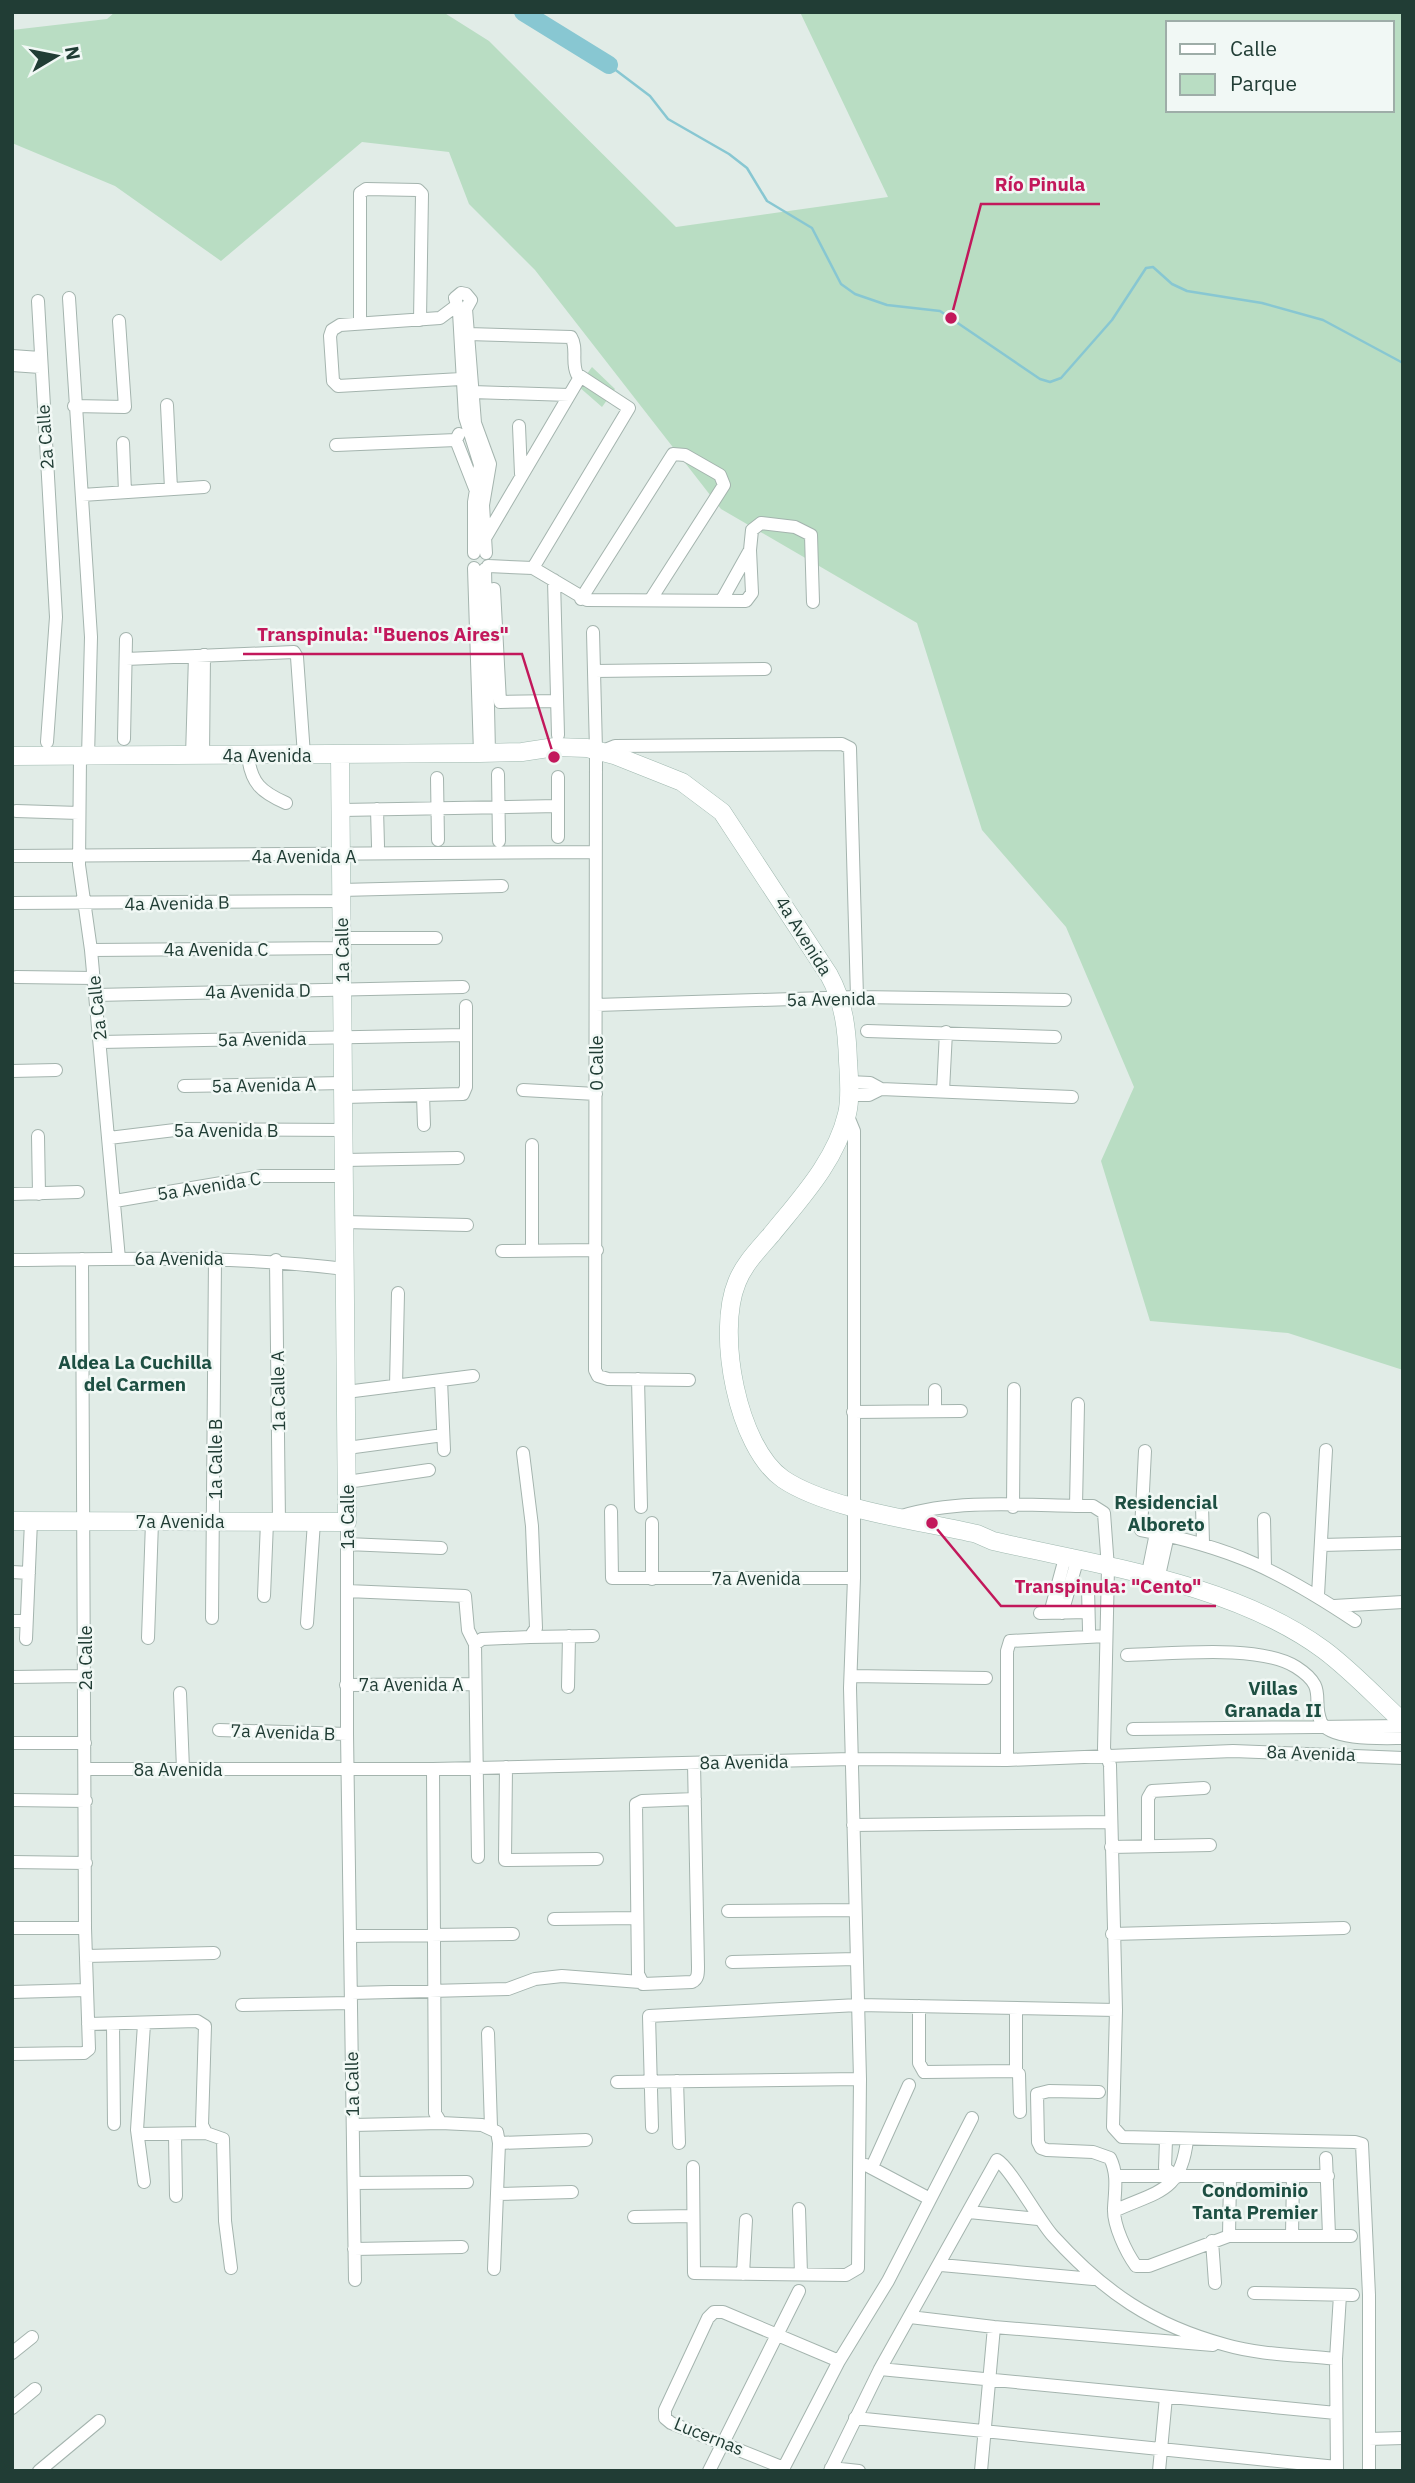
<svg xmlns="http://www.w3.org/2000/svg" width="1415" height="2483" font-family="'IBM Plex Sans',sans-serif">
<rect width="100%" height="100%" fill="#e1ece7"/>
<path fill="#b9ddc3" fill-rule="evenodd" d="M115 12H443L489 41 676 227 888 197 800 12H1403V1370L1288 1333 1150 1321 1101 1161 1134 1087 1066 927 982 830 917 623 721 509 535 270 469 204 449 152 362 142 221 261 115 186 12 143V30L107 19ZM1168 23H1392V110H1168Z
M592 367 615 389 602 407 578 386Z"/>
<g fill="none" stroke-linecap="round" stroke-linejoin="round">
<path stroke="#88c7d2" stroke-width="2.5" d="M609 65 650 96 668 119 729 154 747 168 767 201 812 228 841 284 855 294 887 305 940 311 1040 379 1050 382 1061 378 1112 320 1146 268 1153 267 1172 284 1187 291 1262 303 1323 320 1403 363"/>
<path stroke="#88c7d2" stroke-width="18" d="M523 12 609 65"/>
<g stroke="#a4b4ae" stroke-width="14">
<path id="street" d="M69 298 91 637 88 757
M38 301 56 617 47 742
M456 306 440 318 340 325 332 330 330 336 333 381 338 386 461 379
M466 309 458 308 455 298 461 293 466 294 471 300 466 309 475 423 490 464 483 505 486 553
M459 312 465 417 480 465 474 502V553
M360 323V193L366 189 418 190 422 194 420 320
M468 334 571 337C578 348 571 362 577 374L629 408 533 568
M12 356 40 358
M12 365 40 367
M472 392 569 395
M167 405 171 489
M74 406 125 407 119 321
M519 426 521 474
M459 434 456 440 476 491
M123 443 125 492
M336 445 456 440
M82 495 204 487
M484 540 580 377
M488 566 533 568 587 600 746 601 752 593 750 550
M474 568 480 753
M485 569 489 753
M554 580 558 735
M494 589 500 702 557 701
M581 599 673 454 685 455 720 475 724 485 651 599
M722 600 750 550 752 530 761 523 795 527 811 535 813 602
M593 632 596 750
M126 659 294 652 297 657 304 755
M594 671 765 669
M124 739 126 639
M600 752 615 746 842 744 850 748 857 997
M596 755 595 1370 598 1376 608 1379 689 1380
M192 756 195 656
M203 756 204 655
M248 756C251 783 261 792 286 803
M80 757 79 865 91 950 119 1259
M498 774 499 841
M558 777V837
M437 778 438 840
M377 809 378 846
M342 810 558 806
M16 811 79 813
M12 856 595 852
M341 890 502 886
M12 903 341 901
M342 938H436
M91 950 342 948
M16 977 94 978
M95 995 463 987
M596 1005 857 997 1065 1000
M867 1031 1055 1037
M100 1042 465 1035
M12 1071 56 1070
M849 1082 870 1083 881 1089 1072 1097
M184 1086 343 1083
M523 1090 596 1094
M943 1091 946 1032
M423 1095 424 1125
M848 1095H869L881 1089
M344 1097 463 1094 466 1087V1006
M38 1136 39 1194
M109 1138 183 1129 344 1130
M344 1160 458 1158
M12 1194 78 1192
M115 1201 262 1176H344
M345 1222 467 1225
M502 1251 597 1250
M532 1251V1145
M12 1260C124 1259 234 1255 345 1269
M276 1260 279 1522
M638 1379 641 1507
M441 1380 444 1450
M396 1386 398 1293
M346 1392 473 1376
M935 1411V1390
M853 1412 961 1411
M347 1448 436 1436
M1145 1451 1141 1530C1231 1547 1280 1571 1355 1621
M347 1482 429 1470
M1202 1505 1203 1543
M1076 1506 1078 1404
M1013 1507 1014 1389
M611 1511 612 1578H854
M902 1516C959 1498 1034 1506 1093 1506L1104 1513 1108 1568 1104 1749 1110 1765 1116 2010 1113 2127 1122 2137 1355 2142 1362 2144 1369 2295V2471
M1264 1519 1265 1567
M347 1522V1734L355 2280
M652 1523V1579
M347 1544 441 1548
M1321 1545 1403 1543
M12 1572 29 1573
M1147 1578 1156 1533
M1158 1580 1168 1535
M1088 1588 1089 1630
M347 1591 465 1596 468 1630 475 1644
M1318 1595 1326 1450
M264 1596 267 1522
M1334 1606 1403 1602
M1040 1613 1088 1612
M1050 1613 1065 1558
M1062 1613 1077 1561
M212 1618 215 1258
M12 1621H26
M307 1623 314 1522
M530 1637 593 1636
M148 1638 152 1522
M26 1639 31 1521
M1127 1655C1172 1654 1260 1644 1296 1667 1329 1688 1311 1699 1321 1722 1330 1741 1385 1738 1403 1738
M851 1676 986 1678
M12 1677 85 1676
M346 1685 475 1684
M568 1687 569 1636
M180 1693 183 1769
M1133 1729 1403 1726
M219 1730 347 1734
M12 1743H85
M1007 1760V1651L1010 1641 1106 1636
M694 1763 698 1967C698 1974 698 1979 692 1982L643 1984 638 1974 636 1804 642 1801 695 1799
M506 1767 505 1860 597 1859
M86 1769H433L851 1759 1007 1760 1233 1751 1403 1758
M433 1769 435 2113 441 2123 482 2125 497 2132 499 2143 494 2269
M12 1800 86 1801
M853 1825 1111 1822
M1148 1846V1798L1152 1791 1204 1788
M1111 1847 1210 1845
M478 1857 475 1644 482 1639 530 1637 536 1628 532 1526 523 1453
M12 1862 86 1863
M728 1911 855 1910
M554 1919 636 1918
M12 1928H85
M1112 1934 1344 1928
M350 1936 513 1934
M86 1956 214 1953
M732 1962 856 1959
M12 1992 87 1990
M351 1993 508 1989 535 1979 562 1976 640 1982
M242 2005 351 2003
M919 2006V2063L924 2072 1016 2071
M1016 2008V2071L1019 2074 1020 2112
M88 2024 197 2021 205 2026 202 2125 206 2133 223 2139 225 2221 231 2268
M113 2024 114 2124
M144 2024 137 2130 144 2182
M488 2033 491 2127
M12 2054 84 2053 89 2049 85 1928 82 1259
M677 2081 679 2143
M617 2082 860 2079
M1099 2092 1049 2091 1037 2094 1038 2142 1041 2148 1047 2150 1093 2152 1110 2158C1118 2174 1115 2190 1114 2208 1113 2225 1126 2252 1136 2266H1149L1229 2236H1351
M353 2125 441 2123
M652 2127 649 2016 858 2005 1116 2010
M138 2134 206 2133
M175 2135 176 2196
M1166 2140 1165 2168 1177 2177
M499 2143 586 2140
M1326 2158 1329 2235
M866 2165 930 2199
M693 2167 694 2273 846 2275 858 2268 860 2079 850 1688 854 1578V1131L847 1114
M872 2167 909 2085
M1115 2176H1328
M354 2183 467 2182
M497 2194 572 2192
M799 2209 801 2274
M1114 2211C1157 2191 1181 2193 1187 2140
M969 2212 1038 2219
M634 2217 693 2216
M1292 2235 1293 2177
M1229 2236 1230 2178
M1212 2241 1215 2283
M354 2249 462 2247
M941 2265 1093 2279
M743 2274 746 2220
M1254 2293 1353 2295
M910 2317 994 2327 1213 2345
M12 2353 32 2337
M880 2369 1336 2413
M12 2408 35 2389
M855 2418 1337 2467
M1369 2439 1403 2438
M784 2468 671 2423 665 2418V2410L708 2318 714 2312H723L839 2361
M831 2468 859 2471
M39 2471 99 2421
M709 2471 799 2291
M782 2471 839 2361 888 2281 972 2118
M830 2471 880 2369 997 2160C1010 2167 1039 2221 1053 2236 1104 2292 1152 2325 1226 2345 1260 2355 1301 2355 1336 2359
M981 2471 994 2327
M1159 2471 1166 2397
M1337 2471 1336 2359 1340 2295"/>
</g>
<g stroke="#9fb8af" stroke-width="19">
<path id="secondary" d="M12 756 480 753 522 752 555 747 587 748 614 755 682 782 722 812 829 975C844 1002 847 1030 848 1061 849 1078 851 1098 847 1114 836 1161 800 1199 771 1235 759 1249 744 1264 737 1282 716 1332 737 1447 783 1479 829 1510 922 1521 977 1534L993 1541C1101 1566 1233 1583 1324 1650 1352 1671 1377 1698 1403 1722
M12 1521 347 1522 340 755"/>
</g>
<use href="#street" stroke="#fff" stroke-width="12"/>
<use href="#secondary" stroke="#fff" stroke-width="18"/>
</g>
<g text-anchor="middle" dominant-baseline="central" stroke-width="5" stroke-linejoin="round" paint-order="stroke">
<g font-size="18" fill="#213d35" stroke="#f1f8f5">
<text transform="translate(45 437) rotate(-94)">2a Calle</text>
<text x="267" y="755">4a Avenida</text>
<text x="304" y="856">4a Avenida A</text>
<text transform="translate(177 903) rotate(-1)">4a Avenida B</text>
<text transform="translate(804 936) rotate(58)">4a Avenida</text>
<text x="216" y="949">4a Avenida C</text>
<text transform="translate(342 950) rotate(-91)">1a Calle</text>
<text transform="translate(258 991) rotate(-1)">4a Avenida D</text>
<text transform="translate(831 999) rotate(-1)">5a Avenida</text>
<text transform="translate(97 1008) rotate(-96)">2a Calle</text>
<text transform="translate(262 1039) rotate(-1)">5a Avenida</text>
<text transform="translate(596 1063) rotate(-90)">0 Calle</text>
<text transform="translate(264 1085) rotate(-1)">5a Avenida A</text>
<text x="226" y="1130">5a Avenida B</text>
<text transform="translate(209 1186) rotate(-9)">5a Avenida C</text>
<text x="179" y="1258">6a Avenida</text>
<text transform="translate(278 1391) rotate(-91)">1a Calle A</text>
<text transform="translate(215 1459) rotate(-90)">1a Calle B</text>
<text transform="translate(347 1517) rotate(-90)">1a Calle</text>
<text x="180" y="1521">7a Avenida</text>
<text x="756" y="1578">7a Avenida</text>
<text transform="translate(85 1658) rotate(-90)">2a Calle</text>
<text x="411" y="1684">7a Avenida A</text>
<text transform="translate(283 1732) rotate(2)">7a Avenida B</text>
<text transform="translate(1311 1753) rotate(2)">8a Avenida</text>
<text transform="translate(744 1762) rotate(-1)">8a Avenida</text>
<text x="178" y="1769">8a Avenida</text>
<text transform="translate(352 2084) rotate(-91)">1a Calle</text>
<text transform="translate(709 2436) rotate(22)">Lucernas</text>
</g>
<g font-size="19" font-weight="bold" fill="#1d4f42" stroke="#f1f8f5">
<text x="135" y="1362">Aldea La Cuchilla<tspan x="135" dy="22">del Carmen</tspan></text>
<text x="1166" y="1502">Residencial<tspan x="1166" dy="22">Alboreto</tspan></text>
<text x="1273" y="1688">Villas<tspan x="1273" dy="22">Granada II</tspan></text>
<text x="1255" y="2190">Condominio<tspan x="1255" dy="22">Tanta Premier</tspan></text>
</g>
</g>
<path fill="none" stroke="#c2185b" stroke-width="2.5" d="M951 318L981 204H1100M554 757L522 654H243M932 1523L1001 1606H1216"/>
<g fill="#c2185b" stroke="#f1f8f5" stroke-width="2.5">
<circle cx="951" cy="318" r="7"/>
<circle cx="554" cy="757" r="7"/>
<circle cx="932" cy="1523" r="7"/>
</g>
<g font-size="19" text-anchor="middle" font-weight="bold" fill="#c2185b" stroke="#f1f8f5" stroke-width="5" stroke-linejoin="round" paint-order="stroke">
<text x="1040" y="191">Río Pinula</text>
<text x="383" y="641">Transpinula: "Buenos Aires"</text>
<text x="1108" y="1593">Transpinula: "Cento"</text>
</g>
<rect width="1415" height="2483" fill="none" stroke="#213d35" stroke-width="28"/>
<rect x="1166" y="21" width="228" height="91" fill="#f1f8f5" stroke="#9eada8" stroke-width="2"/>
<rect x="1180" y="44" width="35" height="10" fill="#ffffff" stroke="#9eada8" stroke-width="2"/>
<text x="1230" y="56" font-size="21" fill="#213d35">Calle</text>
<rect x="1180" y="74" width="35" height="21" fill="#b9ddc3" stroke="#9eada8" stroke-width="2"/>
<text x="1230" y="91" font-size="21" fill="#213d35">Parque</text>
<g transform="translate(56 56) rotate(80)" stroke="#f1f8f5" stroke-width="5" paint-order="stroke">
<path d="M0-5L12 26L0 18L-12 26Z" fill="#213d35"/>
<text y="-10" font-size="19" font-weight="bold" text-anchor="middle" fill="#213d35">N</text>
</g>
</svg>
